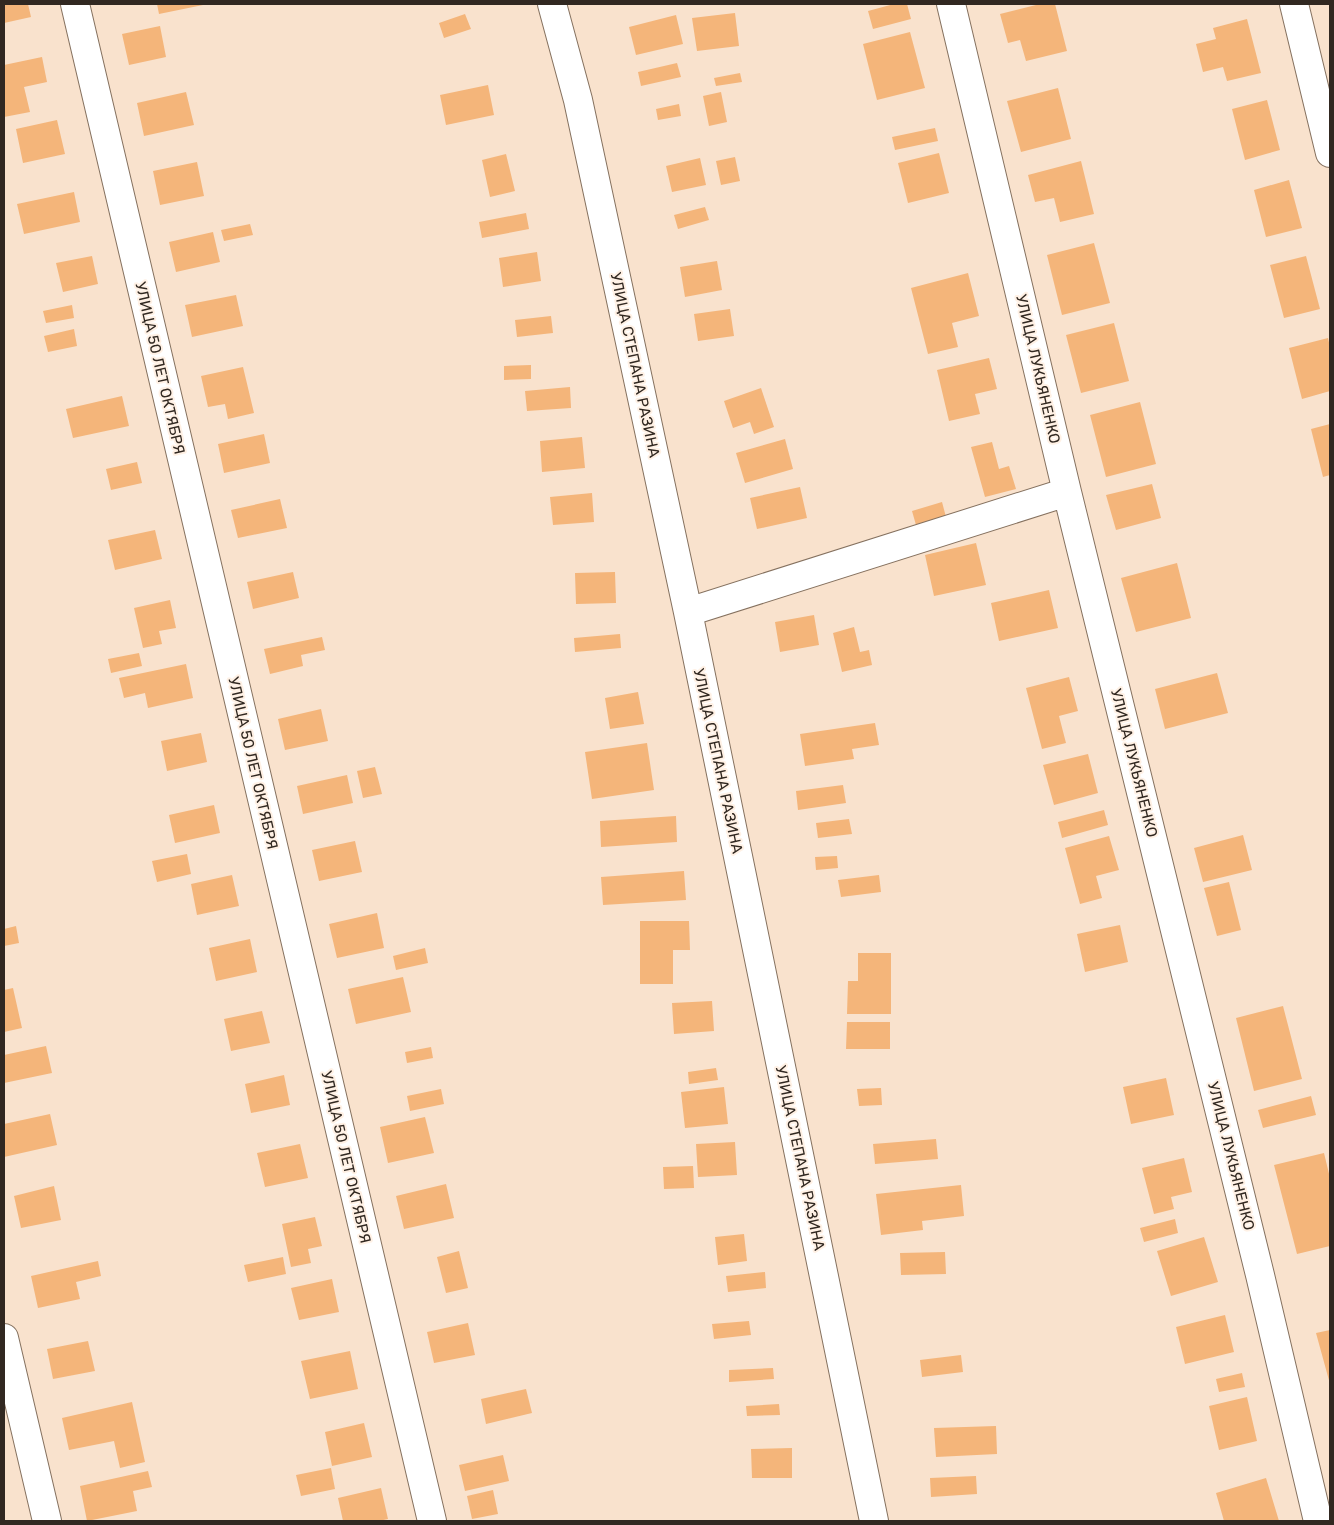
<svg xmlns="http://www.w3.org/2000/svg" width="1334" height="1525" font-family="Rubik,sans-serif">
<rect width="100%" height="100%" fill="#f9e2cd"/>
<path fill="#f4b57a" d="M4 4H28L31 17 4 23Z
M157 4H203V5L159 14Z
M894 4H907L911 19 873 29 868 11Z
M1040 4H1055L1067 51 1026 61 1020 40 1008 43 1000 14Z
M735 13 739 46 697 51 692 18Z
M465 14 471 29 444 38 439 23Z
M676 15 683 44 636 55 629 27Z
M1247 19 1261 73 1227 81 1223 67 1203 72 1196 44 1216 39 1213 28Z
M160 26 166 57 129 65 122 34Z
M910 32 925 88 877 100 863 44Z
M42 57 47 82 24 87 30 112 4 117V65Z
M677 63 681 77 641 86 638 72Z
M740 73 742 82 716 86 714 78Z
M488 85 494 115 446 125 440 95Z
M1058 88 1071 139 1021 152 1007 101Z
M186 92 194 125 144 136 137 103Z
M721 92 727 122 709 126 703 96Z
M1267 100 1280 150 1245 160 1232 109Z
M679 104 681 116 658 120 656 109Z
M57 120 65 154 23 163 16 129Z
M935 128 938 141 895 150 892 137Z
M939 153 949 193 908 203 898 163Z
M506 154 515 191 490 197 482 160Z
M735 157 740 181 721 185 716 161Z
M700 158 706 185 672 192 666 166Z
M1081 161 1094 214 1060 222 1054 198 1035 202 1028 175Z
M197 162 204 196 160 205 153 171Z
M1289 180 1302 228 1266 237 1254 190Z
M74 192 80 222 24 234 17 204Z
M705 207 709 220 678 229 674 215Z
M526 213 529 229 482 238 479 222Z
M250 224 253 235 224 241 221 230Z
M213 232 220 262 176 272 169 242Z
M1094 243 1110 303 1062 315 1047 255Z
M537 252 541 281 503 287 499 258Z
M92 256 98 284 63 292 56 263Z
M1306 256 1320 309 1284 318 1270 265Z
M717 261 722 290 685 297 680 267Z
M968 273 979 316 952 323 958 347 928 354 911 288Z
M236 295 243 326 192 337 185 305Z
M72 305 74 318 46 323 43 311Z
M730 309 734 336 698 341 694 314Z
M551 316 553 333 517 337 515 320Z
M1114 323 1129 381 1081 393 1066 335Z
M74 329 77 346 48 352 44 336Z
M1328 338 1330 347V391L1302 399 1289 348Z
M989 358 997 389 975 394 980 414 949 421 937 370Z
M531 365V379L504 380V366Z
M243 367 254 413 228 419 225 404 208 407 201 376Z
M570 387 571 408 527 411 525 391Z
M761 388 774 427 754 434 750 422 733 428 724 401Z
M122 396 129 426 73 438 66 409Z
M1140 402 1156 464 1106 477 1090 415Z
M1330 424V475L1323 477 1311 429Z
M264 434 270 463 224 473 218 444Z
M582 437 585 468 542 472 540 441Z
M785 439 793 469 745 483 736 453Z
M992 442 999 469 1009 466 1016 489 985 497 971 447Z
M137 462 142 483 111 490 106 469Z
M1152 484 1161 518 1116 530 1106 495Z
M800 487 807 518 757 529 750 498Z
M592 493 594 522 553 525 550 497Z
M280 499 287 528 238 538 231 510Z
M942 502 946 517 916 525 912 511Z
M155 530 162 559 115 570 108 540Z
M976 543 986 585 934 596 925 555Z
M1177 563 1191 618 1136 632 1121 578Z
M293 572 299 598 253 609 247 582Z
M615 572 616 603 576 604 575 573Z
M1049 590 1058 628 999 641 991 603Z
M170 600 176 628 159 631 162 644 143 648 134 608Z
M814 615 819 645 780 652 775 622Z
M854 627 860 652 869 650 872 665 842 672 833 633Z
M620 634 621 648 575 652 574 638Z
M322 637 325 650 301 655 303 666 270 674 264 649Z
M139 653 142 666 111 673 108 659Z
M186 664 193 698 148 708 145 693 124 698 119 678Z
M1217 673 1228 713 1165 729 1155 689Z
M1069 677 1078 711 1059 716 1066 743 1042 749 1026 688Z
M638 692 644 724 610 729 605 698Z
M321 709 328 741 285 750 278 719Z
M875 723 879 745 852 749 854 759 805 766 800 734Z
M201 733 207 762 167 771 161 741Z
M647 743 654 790 592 799 585 752Z
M1088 754 1098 793 1054 805 1043 765Z
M375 767 382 794 363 798 357 771Z
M347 775 353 803 303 814 297 786Z
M843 785 846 803 798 810 796 791Z
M214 805 220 833 175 843 169 815Z
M1104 810 1108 825 1062 838 1058 822Z
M676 816 677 842 601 847 600 821Z
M849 819 852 834 818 838 816 823Z
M1243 835 1252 870 1203 882 1194 848Z
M1109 836 1119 870 1096 876 1102 898 1080 904 1065 848Z
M355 841 362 872 319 881 312 850Z
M187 854 191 874 157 882 152 861Z
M837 856 838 868 816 870 815 857Z
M684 871 686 900 603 905 601 877Z
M232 875 239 906 197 915 191 884Z
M879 875 881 892 841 897 838 880Z
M1229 882 1241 930 1217 936 1204 888Z
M377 913 384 948 337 958 329 924Z
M640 921H689L690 950H673V984H640Z
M1120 925 1128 962 1085 972 1077 934Z
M16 926 19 943 4 946V929Z
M250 939 257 972 216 981 209 948Z
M425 948 428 963 396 970 393 956Z
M858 953H891V1014H847L848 981H858Z
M403 977 411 1012 356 1024 348 989Z
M13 988 22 1028 4 1032V990Z
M712 1001 714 1031 674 1034 672 1003Z
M1283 1006 1302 1079 1254 1091 1236 1018Z
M262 1011 270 1043 231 1051 224 1019Z
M847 1022H890V1049H846Z
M46 1046 52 1073 4 1083V1055Z
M431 1047 433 1058 407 1063 405 1052Z
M716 1068 718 1080 689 1084 688 1072Z
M284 1075 290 1105 251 1113 245 1084Z
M1166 1078 1174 1115 1131 1124 1123 1087Z
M724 1087 728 1124 685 1128 681 1092Z
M881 1088 882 1105 859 1106 857 1089Z
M441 1089 444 1104 410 1111 407 1096Z
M1311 1096 1316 1115 1263 1128 1258 1110Z
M50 1114 57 1145 4 1157V1124Z
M425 1117 434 1153 388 1163 380 1127Z
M936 1139 938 1159 875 1164 873 1144Z
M735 1142 737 1175 698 1177 696 1144Z
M300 1144 308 1178 265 1187 257 1153Z
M1324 1153 1330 1178V1246L1297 1254 1274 1165Z
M1184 1158 1192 1192 1171 1197 1174 1209 1154 1214 1142 1168Z
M693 1166 694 1188 664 1189 663 1167Z
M446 1184 454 1218 404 1229 396 1196Z
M961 1185 964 1216 922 1221 923 1230 881 1235 876 1194Z
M54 1186 61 1220 21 1228 14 1196Z
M315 1217 322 1246 308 1249 311 1263 291 1267 282 1224Z
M1175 1219 1178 1233 1144 1242 1140 1228Z
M744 1234 747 1261 718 1265 715 1237Z
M1204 1237 1218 1282 1171 1296 1157 1251Z
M459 1251 468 1288 446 1293 437 1257Z
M945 1252 946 1274 901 1275 900 1253Z
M283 1257 286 1274 248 1282 244 1265Z
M98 1261 101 1276 76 1282 80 1299 38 1308 31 1276Z
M765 1272 766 1288 728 1292 726 1276Z
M332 1279 339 1312 299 1320 291 1288Z
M1225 1315 1234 1352 1185 1364 1176 1327Z
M749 1321 751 1335 714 1339 712 1324Z
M468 1323 475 1355 434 1363 427 1332Z
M1330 1330V1384L1316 1333Z
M88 1341 95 1371 53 1379 47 1349Z
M350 1351 358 1389 310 1399 301 1361Z
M961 1355 963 1372 922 1377 920 1360Z
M773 1368 774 1379 729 1382V1370Z
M1242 1373 1245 1387 1219 1392 1216 1379Z
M526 1389 532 1413 486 1424 481 1399Z
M1247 1397 1257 1441 1219 1450 1209 1406Z
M132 1402 145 1462 120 1468 114 1441 69 1450 62 1418Z
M779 1404 780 1415 747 1416 746 1406Z
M364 1423 372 1457 332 1466 325 1432Z
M996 1426 997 1454 936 1457 934 1428Z
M792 1448V1478H752L751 1449Z
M503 1455 509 1481 465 1491 459 1465Z
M331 1468 335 1489 301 1496 296 1475Z
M148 1471 152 1487 133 1491 137 1511 87 1521 80 1486Z
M976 1476 977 1494 931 1497 930 1478Z
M1266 1478 1279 1521H1224L1216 1493Z
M381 1488 388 1519 379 1521H343L338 1498Z
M493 1490 498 1514 472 1519 467 1496Z"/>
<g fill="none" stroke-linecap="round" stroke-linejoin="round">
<g stroke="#85715f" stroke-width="30">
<path id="street" d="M75 4 432 1521
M552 4 578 100 688 612 874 1521
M951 4 1067 492 1260 1275 1318 1521
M1294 4 1330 153
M688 612 1067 492
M4 1338 47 1521"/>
</g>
<use href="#street" stroke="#fff" stroke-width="28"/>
</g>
<g text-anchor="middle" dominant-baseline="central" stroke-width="4" stroke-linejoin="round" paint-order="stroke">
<g font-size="15" fill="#312821" stroke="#fff1e5">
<text transform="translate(635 365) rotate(78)">УЛИЦА СТЕПАНА РАЗИНА</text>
<text transform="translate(160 368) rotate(77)">УЛИЦА 50 ЛЕТ ОКТЯБРЯ</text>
<text transform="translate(1038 369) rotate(77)">УЛИЦА ЛУКЬЯНЕНКО</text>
<text transform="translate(718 761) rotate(78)">УЛИЦА СТЕПАНА РАЗИНА</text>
<text transform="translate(253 763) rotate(77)">УЛИЦА 50 ЛЕТ ОКТЯБРЯ</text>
<text transform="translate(1134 763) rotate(76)">УЛИЦА ЛУКЬЯНЕНКО</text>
<text transform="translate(1231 1156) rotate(76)">УЛИЦА ЛУКЬЯНЕНКО</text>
<text transform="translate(346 1157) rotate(77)">УЛИЦА 50 ЛЕТ ОКТЯБРЯ</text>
<text transform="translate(800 1158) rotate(78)">УЛИЦА СТЕПАНА РАЗИНА</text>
</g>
</g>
<rect width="1334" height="1525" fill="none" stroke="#312821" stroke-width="10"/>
</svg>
